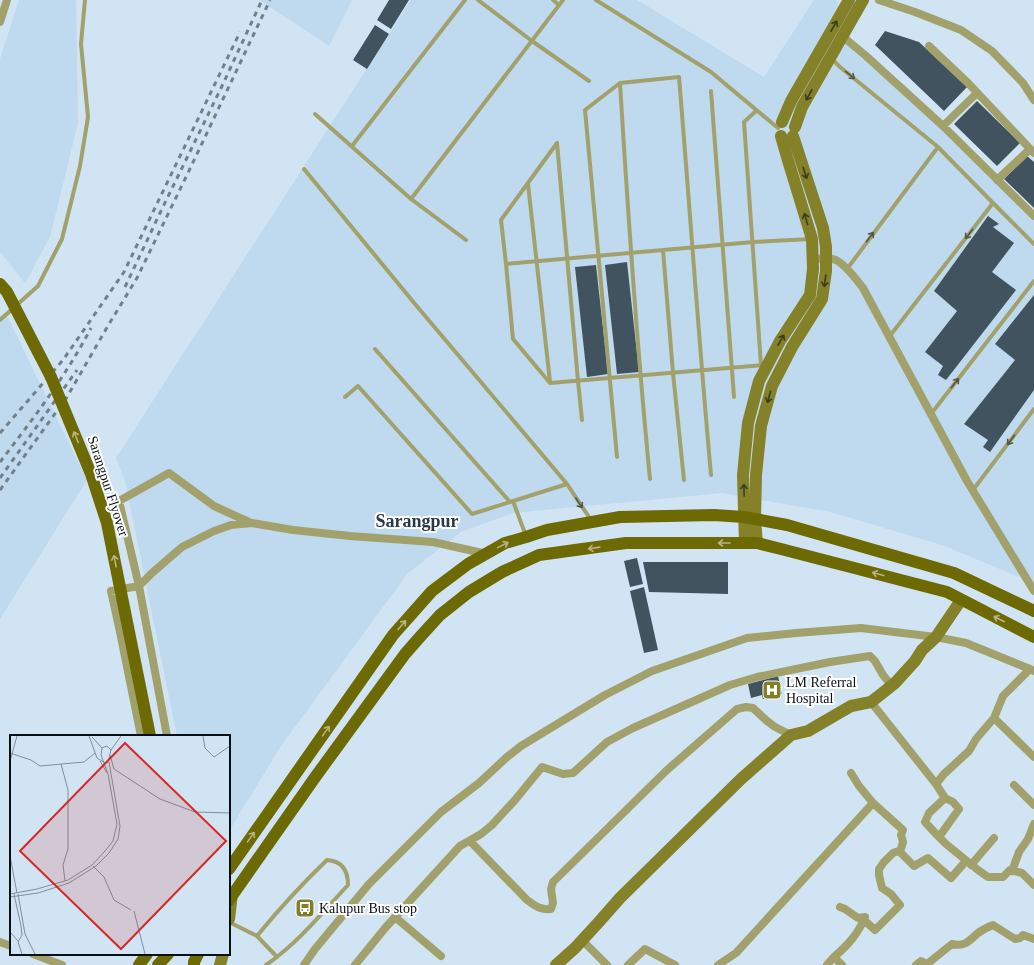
<svg xmlns="http://www.w3.org/2000/svg" width="1034" height="965" font-family="'Times New Roman',serif">
<rect width="100%" height="100%" fill="#d0e4f3"/>
<path fill="#bfdaee" d="M19 0H76L78 123 50 237 25 283 0 252V59Z
M259 0H352L329 46Z
M411 0H637L764 77 814 0H836L856 51 905 85 982 165 1034 211V583L942 545 830 512 722 493 513 513 461 532 408 573 281 746 229 831V736H177L125 481 116 458Z
M6 314 87 480 0 619V316Z"/>
<path fill="#425360" d="M389 0H409L391 29 377 20Z
M375 25 389 34 367 69 353 60Z
M885 31 919 42 967 87 944 111 875 45Z
M977 101 1020 143 997 166 954 124Z
M1027 156 1034 162V208L1004 179Z
M988 216 999 224 993 227 1014 243 992 272 1016 290 946 380 938 375 943 366 925 352 957 311 934 291Z
M627 262 639 372 617 374 605 265Z
M596 265 608 374 587 377 575 267Z
M1034 295V390L990 452 983 447 988 440 964 424 1015 360 995 344Z
M637 558 643 584 630 587 624 561Z
M643 562H728V594L649 592Z
M644 587 658 650 644 653 630 591Z
M778 676 782 694 763 699 762 695 751 698 748 684Z"/>
<g fill="none" stroke-linecap="round" stroke-linejoin="round">
<path stroke="#a2a16c" stroke-width="4" d="M478 0 532 41 589 81
M553 0 559 5
M596 0 711 72 778 128
M831 58 840 67 938 147 993 203 1034 244
M620 83C628 215 637 347 650 479
M711 91 734 397
M756 111 744 122 761 365
M315 114 411 199 466 240
M557 143 501 220 506 264 513 339 550 383 764 365
M557 143 578 381 582 420
M352 146 465 0
M304 169 415 304 567 484 591 520
M528 184 550 382
M411 199 563 0
M663 250 673 373 684 480
M506 264 753 242 811 239
M847 269 938 147
M0 320 38 286 62 239 80 166 88 117 81 44 85 0
M889 337 993 203
M375 349 510 502
M345 397 358 386 472 514 567 484
M931 414 1034 281
M617 457 585 110 620 83 679 77C690 210 699 343 711 475
M973 490 1034 409
M513 501 526 536
M229 922 257 936
M266 965C298 943 322 913 348 885 348 871 342 861 327 860 302 884 279 909 257 936L277 957"/>
<path stroke="#a2a16c" stroke-width="8" d="M879 0 915 12 961 30 992 51 1023 83 1034 100
M0 22 7 0
M842 36 865 55 943 126 1034 216
M929 46 968 83 1034 153
M943 126 977 93
M997 180 1030 149
M813 259C820 259 829 257 836 260 846 265 856 279 863 288L967 481 1034 591
M1030 669 1003 696 994 718 976 739 969 751 944 774 936 784 945 798 929 813 925 822 936 834 946 844 978 870 988 877H1003L1010 870 1022 873 1034 885
M871 702 936 784
M994 718 1034 757
M141 736 120 632 111 591 139 586 152 573 182 547 214 531 231 525 252 523 293 530 350 536 433 542 487 554
M167 736 139 586 119 501 169 473 214 506 249 522
M851 773 859 786 873 803 903 830 901 835 903 842 900 852
M1014 785 1034 805
M939 837 959 809 953 802 945 798
M470 841 527 900C536 906 539 910 551 909L553 903 551 889 553 882 667 770 737 709 746 707 753 708 767 721 775 727 791 735
M971 865 994 838
M1012 871 1019 852 1028 839 1034 824
M395 917 441 956
M864 920 875 930 900 905 891 894 882 888 879 875V869L884 862 893 853 899 851 914 866 928 858 951 878 966 861
M582 940 607 965
M0 942 11 946
M33 954 62 965
M834 957C848 945 858 934 865 917L858 918 845 909 840 907
M304 965 315 949 369 884 441 812 479 783 507 757 521 746 605 695 652 671 747 638 796 633 861 628 936 637 966 643 1030 669 1034 671
M355 965 386 927 460 846 481 834 492 825 515 800 542 767 563 774 573 773 607 742 633 728 730 685 757 677 830 662 870 656 875 661 883 675 892 686
M628 965 645 949 675 965
M718 965 736 953 873 803
M827 965 834 957 842 965
M916 965 921 961 927 964 952 944C965 947 969 941 978 933 982 930 988 927 993 925L1015 939 1020 938 1023 935 1034 939"/>
<path stroke="#848129" stroke-width="12" d="M782 122 791 101 849 0
M795 127 802 107 863 0
M745 543 743 475 748 423 759 381 780 341 810 295 813 269 812 239 787 157 781 136
M757 543 755 519 756 475 761 426 772 386 792 347 822 299 826 271V247L823 228 793 136
M229 919 232 894
M220 965 223 954
M556 965 575 948 598 923 620 898 741 779 791 735 808 731 851 706 871 702 880 695 895 683 915 661 922 650 936 637 961 600"/>
<path stroke="#6d6903" stroke-width="12" d="M229 869 393 635 432 591 468 564 505 543 526 537 547 530 620 517 714 515 744 517 787 525 954 573 1034 611
M229 900 316 776 405 654 419 638 440 615 469 592 502 572 539 555 626 543H757L781 549 947 592 1034 637
M139 965 147 954
M158 965 168 954
M194 965V962L198 954"/>
<path stroke="#72808a" stroke-width="3" stroke-dasharray="5 5" stroke-linecap="butt" d="M125 287 160 213 222 86 262 0
M0 433 63 360 124 272 240 32
M0 462C33 419 66 376 91 328
M0 478 77 370
M0 490 67 397 109 324 137 278 187 175 270 0"/>
<path stroke="#6d6903" stroke-width="12" d="M0 284 7 292 51 377 91 474 107 523 150 736"/>
</g>
<defs><path id="oneway-shaft" d="M-6 0H5M1.5-3L5.5 0L1.5 3" fill="none" stroke-width="1.6" stroke-linecap="round" stroke-linejoin="round"/></defs>
<g stroke="#3a3d1d">
<use href="#oneway-shaft" transform="translate(834 26) rotate(-60)"/>
<use href="#oneway-shaft" transform="translate(809 95) rotate(119)"/>
<use href="#oneway-shaft" transform="translate(805 173) rotate(72)"/>
<use href="#oneway-shaft" transform="translate(806 219) rotate(-107)"/>
<use href="#oneway-shaft" transform="translate(825 281) rotate(98)"/>
<use href="#oneway-shaft" transform="translate(781 340) rotate(-60)"/>
<use href="#oneway-shaft" transform="translate(769 397) rotate(105)"/>
<use href="#oneway-shaft" transform="translate(744 490) rotate(-91)"/>
</g>
<g stroke="#565840">
<use href="#oneway-shaft" transform="translate(850 75) rotate(39)"/>
<use href="#oneway-shaft" transform="translate(969 234) rotate(128)"/>
<use href="#oneway-shaft" transform="translate(870 237) rotate(-53)"/>
<use href="#oneway-shaft" transform="translate(955 383) rotate(-52)"/>
<use href="#oneway-shaft" transform="translate(1011 440) rotate(127)"/>
<use href="#oneway-shaft" transform="translate(579 503) rotate(57)"/>
</g>
<g stroke="#b6b481">
<use href="#oneway-shaft" transform="translate(76 437) rotate(-112)"/>
<use href="#oneway-shaft" transform="translate(724 543) rotate(-180)"/>
<use href="#oneway-shaft" transform="translate(503 545) rotate(-26)"/>
<use href="#oneway-shaft" transform="translate(594 548) rotate(172)"/>
<use href="#oneway-shaft" transform="translate(115 561) rotate(-101)"/>
<use href="#oneway-shaft" transform="translate(878 574) rotate(-165)"/>
<use href="#oneway-shaft" transform="translate(999 619) rotate(-153)"/>
<use href="#oneway-shaft" transform="translate(402 625) rotate(-49)"/>
<use href="#oneway-shaft" transform="translate(326 731) rotate(-55)"/>
<use href="#oneway-shaft" transform="translate(251 837) rotate(-55)"/>
</g>
<defs>
<g id="hospital-square" transform="scale(1)"><rect x="-9" y="-9" width="18" height="18" rx="4" fill="#827f27" stroke="#fff"/><path d="M-5-5h3v3.5h4V-5h3V5h-3V1.5h-4V5h-3Z" fill="#fff"/></g>
<g id="bus-square" transform="scale(1)"><rect x="-9" y="-9" width="18" height="18" rx="4" fill="#827f27" stroke="#fff"/><path d="M-5-6H5V4H4V6H2V4H-2V6H-4V4H-5ZM-3.5-4V0h7V-4ZM-3.5 1.2v1.5H-2V1.2ZM2 1.2v1.5H3.5V1.2Z" fill="#fff"/></g>
</defs>
<g fill-rule="evenodd">
<use href="#hospital-square" x="772" y="690"/>
<use href="#bus-square" x="305" y="908"/>
</g>
<g text-anchor="middle" dominant-baseline="central" stroke-width="4" stroke-linejoin="round" paint-order="stroke">
<g font-size="14" fill="#091015" stroke="#fff">
<text transform="translate(108 486) rotate(72)">Sarangpur Flyover</text>
</g>
<g font-size="14" fill="#091015" stroke="#fff" text-anchor="start">
<text x="786" y="682">LM Referral<tspan x="786" dy="16">Hospital</tspan></text>
<text x="319" y="908">Kalupur Bus stop</text>
</g>
<g font-size="18" font-weight="bold" fill="#293945" stroke="#fff">
<text x="417" y="521">Sarangpur</text>
</g>
</g>
<g transform="translate(10 735)">
<rect width="220" height="220" fill="#d0e4f3"/>
<path fill="none" stroke="#808f9a" stroke-width="1" d="M79 1 87 23 95 28M193 1 195 13 204 22 220 11M82 2 92 13M101 15 111 1M0 18 21 25 30 31 74 27 85 18M100 20 104 34 150 64 185 77 220 78M0 26 7 1M90 26 97 38M51 29 58 55V114L53 130 55 146M0 121 7 158M83 131 94 142 104 165 121 175M0 159 27 154 58 145 82 130 95 116 103 106 107 89 98 39 91 20 92 13 97 11 101 15 98 27 95 28M4 159 11 191 12 200 8 207 12 219M8 159 15 199 25 219M0 162 28 158 59 148 86 131 99 118 108 104 110 91 99 27M124 176 135 219M0 197 8 206"/>
<path fill="#d62828" fill-opacity="0.15" stroke="#d62828" stroke-width="2" d="M115 8 216 106 111 214 10 116Z"/>
<rect width="220" height="220" fill="none" stroke="#091015" stroke-width="2"/>
</g>
</svg>
